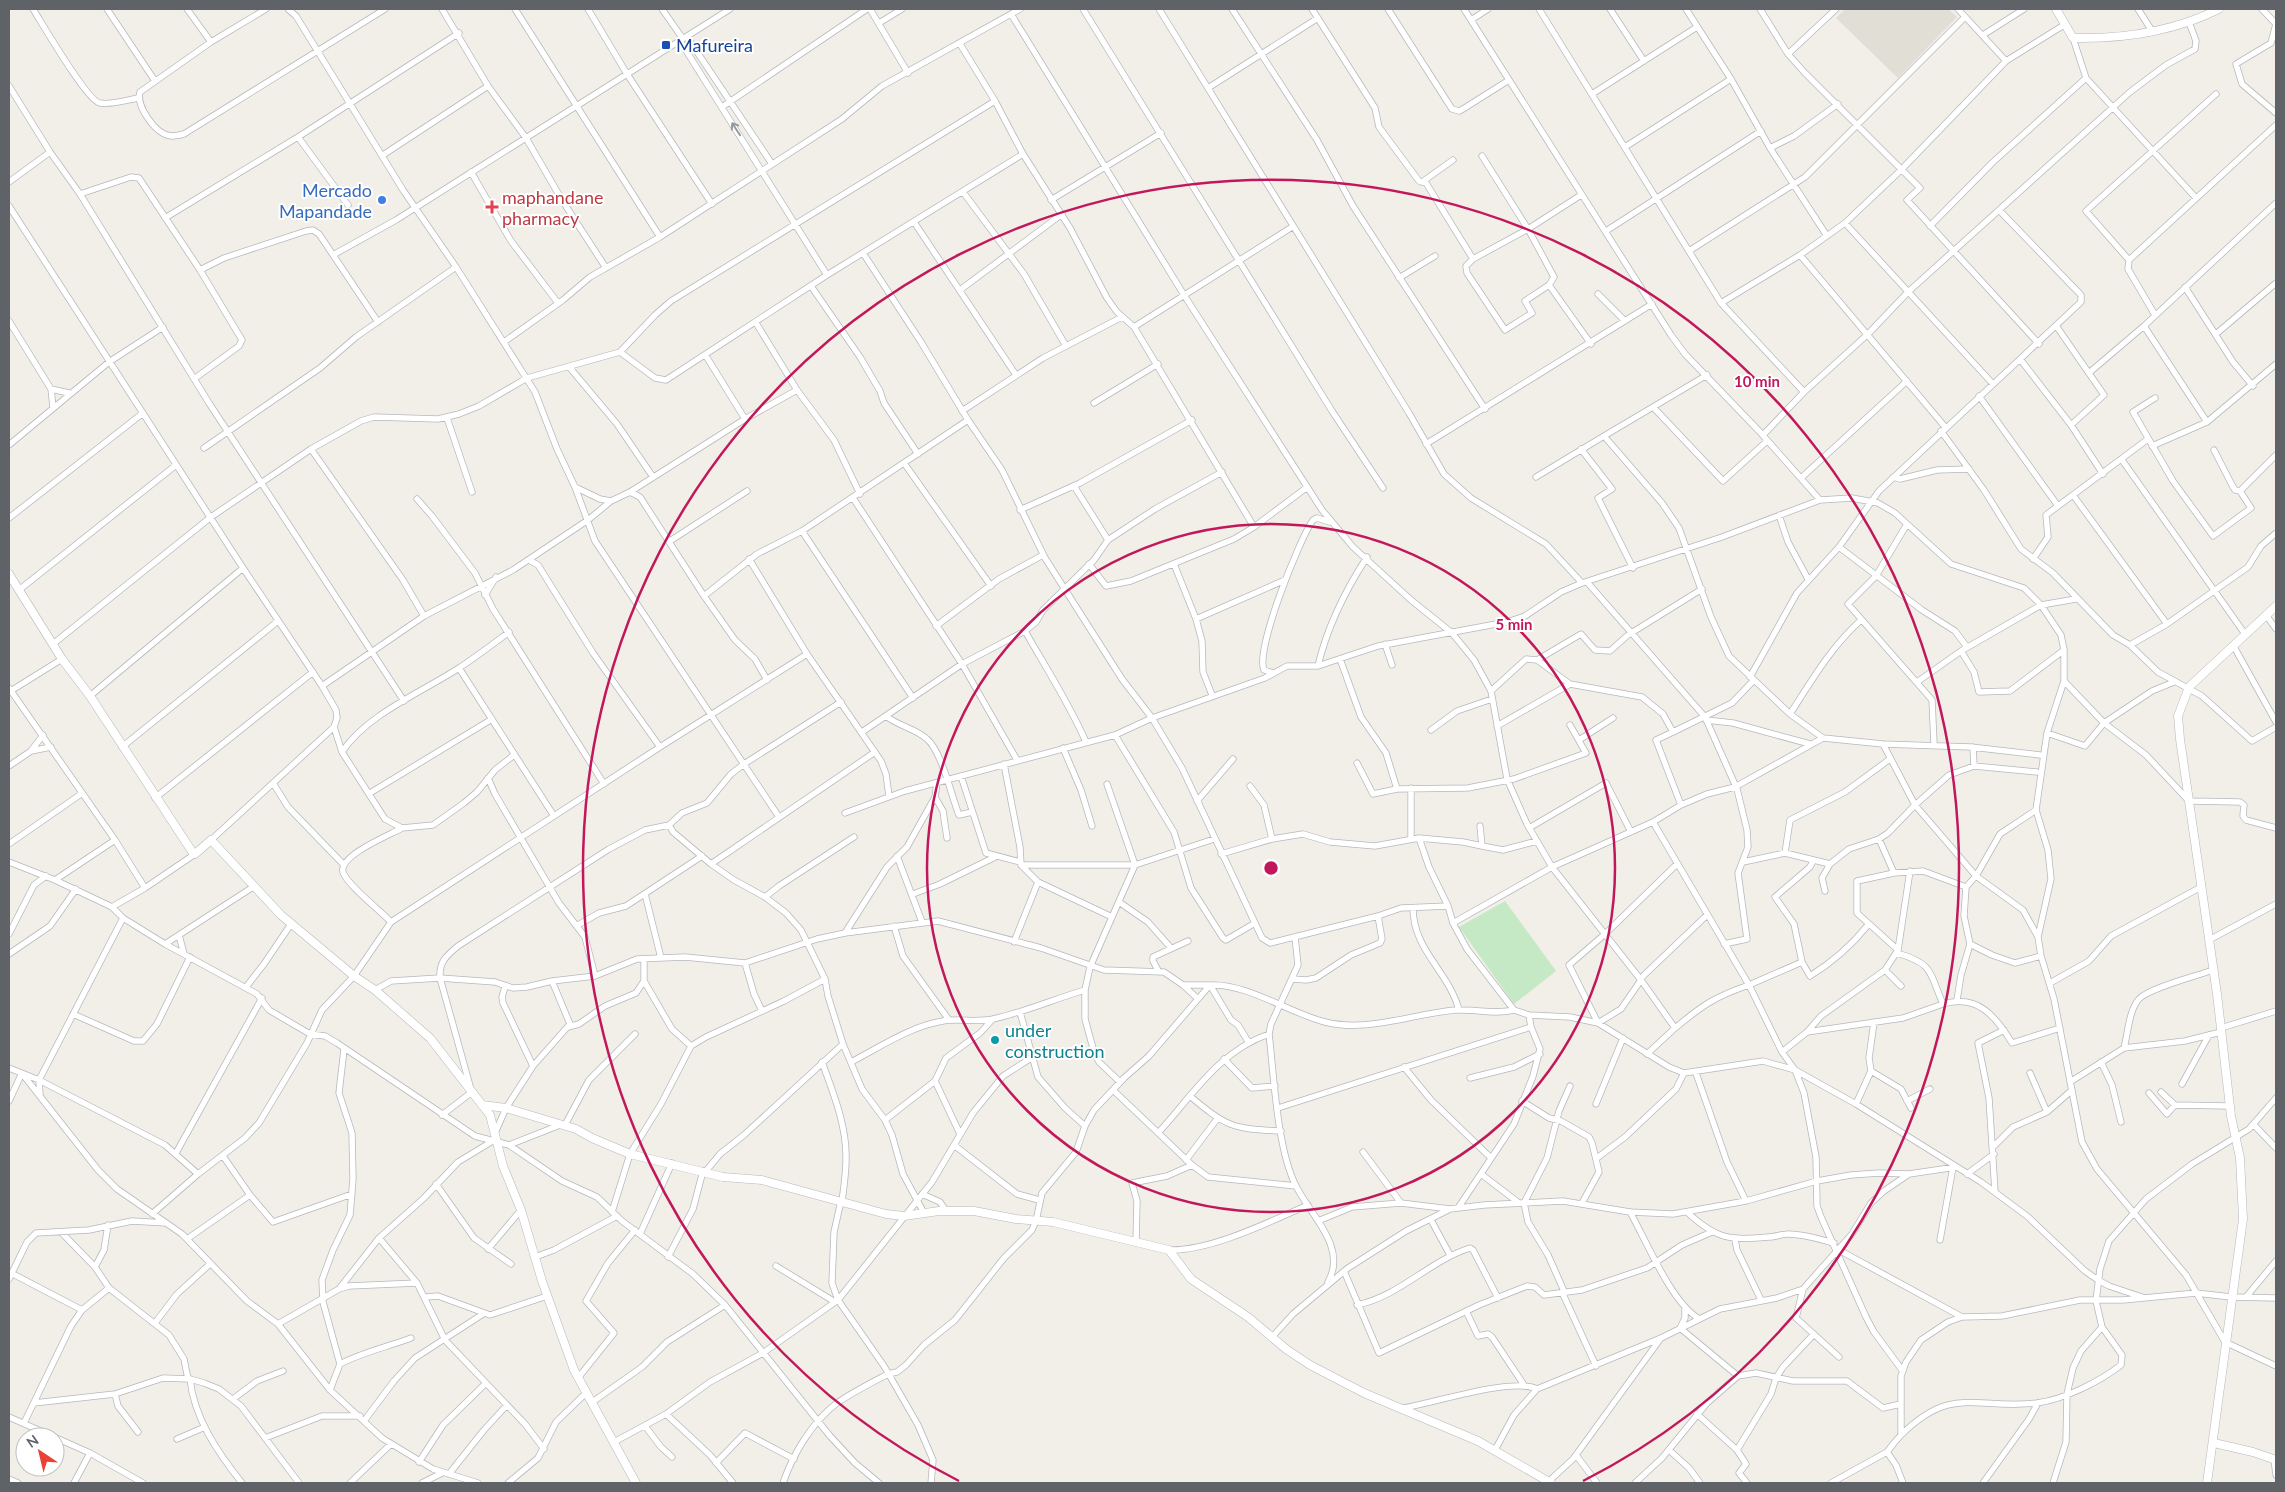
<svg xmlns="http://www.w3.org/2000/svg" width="2285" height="1492" font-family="Lato,sans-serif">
<rect width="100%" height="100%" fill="#f1efe8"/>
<path fill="#e1ded6" d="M1845 9H1948L1957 17 1898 78 1836 18Z"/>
<path fill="#c5e8c5" d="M1505 901 1556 971 1514 1004 1459 927Z"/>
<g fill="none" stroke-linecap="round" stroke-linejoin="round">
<g stroke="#b5b8bc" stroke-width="7">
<path id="minor" d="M33 9C42 23 87 101 100 103 111 105 127 100 138 98
M107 9 155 81
M187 9 211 42
M266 9 211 42 140 92C136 106 155 134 171 136 175 136 180 135 184 134L385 9
M288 9 296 16 403 190 456 267 535 392 557 449 575 487 595 541 779 817
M442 9 488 86 526 138 562 200 606 268
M515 9 660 237
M588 9 627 74 712 204
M662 9 683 39
M870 9 908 73
M1083 9 1332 411 1383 488
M1159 9 1409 413 1444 474 1471 498 1546 544 1582 583
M1232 9 1317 140 1353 206 1485 409
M1312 9 1375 108 1379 127 1419 181 1426 183 1473 259
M1388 9 1452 109 1459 111 1463 109 1509 80
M1464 9 1671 335 1685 354 1759 431 1820 500
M1539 9 1721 303 1804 392
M1610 9 1644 61
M1686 9 1731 79 1770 148 1794 136 1838 104
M1760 9 1788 54 1805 73 1920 188 1907 200 2039 344
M1958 9 2006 61
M2138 9 2152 31
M2262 9 2276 24 2271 43 2236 64 2242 84 2276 113
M1011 14 1184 295 1322 510 1353 547 1411 600 1452 633 1474 660 1491 691 1507 779 1527 824 1552 867 1641 980 1675 1028C1703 1005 1714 997 1749 985L1782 1052 1795 1070 1804 1093 1816 1157 1817 1206 1821 1217 1866 1317 1874 1332 1902 1370
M1471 20 1488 9
M879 23 902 9
M1983 35 2024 9
M687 37 772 164
M2073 38 2086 78 2196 198
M680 41 827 275
M960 44 995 101 1023 154 1070 228 1107 298 1117 312 1134 327 1254 527
M1788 54 1836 9
M9 86 50 152 80 194 209 403 404 701
M1208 88 1318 18
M1592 94 1697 27
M722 107 867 9
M298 137 348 205
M1625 147 1731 79
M1770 148 1827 236
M383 155 488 86
M1482 156 1528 229 1554 277 1549 285 1591 344
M471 172 511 241 558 303
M9 182 50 152
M1422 182 1453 160
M963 192 1024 274 1066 346
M80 194 131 177 139 178 200 270 242 340 239 346 194 379
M1051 200 1161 133
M9 206 243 568 322 686 336 710 337 718 334 727 211 840
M165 218 298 137 459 33
M914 222 1016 375
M1845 223 1993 384
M1930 226 1993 162 2086 78
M1606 231 1761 131
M1689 251 1805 177 1965 17
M863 253 921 342 968 420 1002 470 1045 558 1122 679 1152 718 1182 768 1262 938 1270 943 1378 916 1401 908 1448 906
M333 255 396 220 730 9
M1800 255 1946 428
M2129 260 2086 211 2216 94
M200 270 224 258 306 231 313 230 319 234 378 322
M1399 278 1435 256
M1549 285 1525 301 1532 313 1505 330 1467 273 1466 266 1473 259 1528 229 1581 195
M811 286 860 357 880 391 884 403 918 454
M2185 287 2233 362 2253 386
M960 290 1062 214
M1598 294 1625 321
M1721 303 1800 255 1845 223 1901 170 2006 61 2064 25
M2155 315 2128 269 2129 260 2276 125
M9 321 51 389 53 407
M756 323 797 390 834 440 860 494
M2144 326 2207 422
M1134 327 1292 227
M2057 327 2104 395 2071 425
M2216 334 2276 283
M504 342 563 300 590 277 660 237 842 119 882 86 1020 9
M620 352 655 315 671 301 995 101
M706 356 745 419
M2020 359 2071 425 2103 474
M570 368 617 424 653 477
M2090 372 2144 326 2276 203
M1707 375 1604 436 1662 503 1679 528 1711 617 1729 656 1790 714 1823 738
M51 389 69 393
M1979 396 2058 506
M2155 398 2133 412 2173 481 2213 536 2251 508 2240 491 2235 490 2232 485 2214 450
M1094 403 1158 364
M1654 408 1723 481 1767 441
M962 411 1043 358 1122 317
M447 418 472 492
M1941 431 1984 490 2021 549 2053 573 2113 635 2130 645 2158 672 2202 696 2252 741 2276 727
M1763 435 1804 392 1868 334 1908 292 2130 92 2166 65 2195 49 2196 41 2189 22
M1426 444 1652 304
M9 445 109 362 163 327
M2152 446 2207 422 2276 364
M204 448 320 368 356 337 456 267
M311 449 403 580 424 616
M1581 449 1612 489 1598 498 1633 568
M2122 460 2245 634
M904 463 991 586
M1536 477 1604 436
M1893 477 1900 479 1937 470 1969 469
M1801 478 1907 381
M1074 486 1108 540
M575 487 600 499 611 501
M2240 491 2276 455
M630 492 640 497 704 596 735 640 755 659 767 680
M2073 495 2167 624
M853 498 962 664 1017 760
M417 499 432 516 475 573 493 609 604 784
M1020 510 1080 483 1192 420
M1779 515 1788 542 1808 579
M9 518 143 413
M1907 524 1876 576 1848 604 1932 700 1934 744
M802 531 913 698
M670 541 747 491
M1839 547 1922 610 1955 631 1967 647
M749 559 807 654 881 761 886 774 889 796
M2033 559 2048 537 2046 515 2148 439
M529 560 538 565 593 653 660 747
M1089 564 1106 586 1131 581 1234 539 1254 527 1306 488
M1174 564 1196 619 1202 641 1203 672 1212 695
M1587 582 1705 717 1737 789 1747 830 1748 847 1738 873 1747 939 1724 944
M19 590 176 465
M485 595 496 577
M704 596 757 554 802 531 968 420
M2266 615 2276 629
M1196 619 1285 580
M936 626 999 579 1043 555
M1025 631C1046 668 1069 703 1086 742
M53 644 211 517 311 449 361 421 374 417 438 419 459 414 479 406 527 378 620 352 655 378 666 380 827 275 1023 154
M1385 644 1392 665
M2130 645 2167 624 2248 567 2261 546 2276 533
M2233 645 2276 722
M1961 651 1974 672 1979 692 2010 691 2064 650
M1340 659 1361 717 1386 753 1397 789
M1537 660 1581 634 1595 650 1610 651 1628 635 1702 589
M1318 666C1327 627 1345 591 1367 557
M459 668 554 816
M1273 673 1264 670C1255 650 1299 540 1313 520L1317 518 1330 522
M1750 677 1797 593 1839 547 1879 491 2081 302V295L1999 210
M2064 681 2104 723 2146 755 2189 801 2240 802 2244 805 2243 816 2246 820 2276 828
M1917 682 1961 651 2041 605 2076 599
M322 686 424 616 513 570 588 520 611 501 630 492 745 419 797 390
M9 688 115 840 145 888
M1491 691 1526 659 1537 660 1570 684
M9 692 62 659
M90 696 243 568
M1790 714C1812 680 1831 647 1861 620
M886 716C898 726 915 728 927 739 942 752 951 795 959 815L972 812
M1706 720 1733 723 1810 744
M1497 726 1570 684 1642 697 1663 714 1673 732 1732 703 1753 681
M334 727 342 752 385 819 402 828 433 825 464 803 477 792 495 770 514 755
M1431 730 1457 711 1492 699
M862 732 962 664 1025 631 1036 622 1043 610 1094 560 1108 540 1155 509 1222 472
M1673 732 1656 740 1681 805
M2047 733 2085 746 2104 723 2152 691 2174 682
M1115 735 1174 832 1191 888 1223 938 1226 940 1255 923
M1579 740 1613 718
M1883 744 1915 805 1976 876 2023 910 2038 937
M122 747 278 621
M1973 747 1974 766
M1063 748 1081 790 1092 826
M31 751 51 747
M342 752C366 715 422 692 459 668 476 657 493 644 509 632
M1357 763 1373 794 1397 789 1468 788 1514 779 1586 753 1570 725
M1004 764 1020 847 1021 865 1038 882 1112 917
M9 766 31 751 43 735
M961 776 986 853 1020 862
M488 778 495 794 559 903 585 937 595 976
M273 783 288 807 344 865
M1250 786 1264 805 1272 839
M1411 788V839
M370 793 492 719
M935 797 943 811 947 838
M155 798 313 672
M1197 801 1233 759
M2036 810 2000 834 1976 876 1966 887 1964 916 1970 944 1992 955 2015 963 2041 956
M845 813 905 791 1115 735 1152 718 1265 678 1287 666H1318L1378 646 1507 622 1525 616 1561 592 1582 583 1722 537 1820 500 1852 498 1878 503 1895 513 1951 564 2024 588 2041 605 2061 635 2064 650V681L2047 733 2036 810 2048 850 2051 879 2038 937 2041 956 2054 999 2082 1142 2097 1169 2186 1275 2225 1342 2276 1366
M1653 822 1749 985 1802 962
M669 825 673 832 711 864 734 880 765 897 786 913 801 930 825 979 828 996 843 1044 862 1089 885 1120 892 1135 903 1174 924 1213
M1529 828 1606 783 1631 832
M1419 838 1463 842 1482 846 1480 826
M1879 839 1894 873
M9 844 81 794
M1482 846 1503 850 1537 841
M1785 853 1790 820 1845 792 1890 759
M1221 854 1272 839 1303 834 1330 842 1375 846 1419 838 1429 867 1448 906 1453 923 1467 949 1514 1010 1529 1015 1570 1017 1598 1023 1669 1067 1684 1073 1763 1061 1795 1070 1856 1104 1981 1182 2027 1216 2085 1271 2098 1280 2109 1286 2145 1298
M897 856 922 922
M1813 861 1810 867 1775 897 1794 924 1802 962 1810 976C1833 962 1851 946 1868 925
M9 862 55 880 112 907 123 918 165 944 257 994 269 1010 310 1034 325 1036 337 1043 475 1136 509 1145 562 1181 597 1197 622 1221 693 1274 725 1305 830 1436 855 1463 879 1483
M1743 862 1785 853 1830 864 1849 849 1879 839 1888 833 1915 805 1949 775 1974 766 2037 772
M711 864 875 752
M1021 865H1135L1107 784
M55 880 115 840
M1825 891 1822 878 1830 864
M645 894 661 958
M913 894 940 884 995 857
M765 897 779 886 854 837
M1119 902 1148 922 1171 948
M112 907 145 888 195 854
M1413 908C1413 950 1449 972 1459 1010
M391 922C381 911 346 884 343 872 339 855 390 835 402 828
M1453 923 1552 867 1653 822 1681 805 1707 794 1735 787 1823 738 1883 744 1971 747 2040 755
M578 925 599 913 626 906 702 856
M894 926 903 956 949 1020
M845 933 887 867 907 847 935 797 937 783
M9 934 34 885 46 876
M179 935 184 954
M1295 937 1298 965 1271 1024 1269 1034C1274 1076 1277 1149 1296 1186 1310 1215 1348 1247 1328 1282
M2209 940 2276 904
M1014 942 1038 882
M165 944 253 887
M1898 950 1857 913V881L1894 873 1923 871 1966 887
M1897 953C1934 964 1929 972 1943 1004 1977 994 1995 1015 2012 1043L2060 1028
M9 954 50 926 76 889
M644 959V981L672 1029 691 1046
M745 963 754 994 762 1011
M1885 970 1901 986
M1159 972 1153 961V957L1188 941
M1293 979 1306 980 1316 978 1351 955 1380 943 1382 939 1378 916
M1640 979 1707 915
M1641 980 1621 1009 1598 1023 1569 965 1605 934 1677 864
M2050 983 2089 961 2111 936 2201 887
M1183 985H1210L1231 1020 1238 1025 1249 1043
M246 987 264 964 291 924
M505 987 502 997 503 1003 533 1066
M375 990 391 981 440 978 495 982 513 988 527 987 552 981 595 976 637 959 685 957 745 963 817 939 845 933 938 921 1041 948 1104 970 1164 972 1183 985 1197 998
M1957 1000 1961 975 1970 944
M1020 1012 1038 1077 1065 1108 1085 1126
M73 1014 134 1041H143L157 1024 190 957
M568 1027 579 1024 605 1006 636 993 644 981
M2221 1028 2276 1011
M1807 1032 1903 1018 1943 1004
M2124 1048C2128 1033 2129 1010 2139 999 2149 988 2197 976 2213 970
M1782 1052 1807 1032 1821 1016 1885 970 1898 950 1910 871
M1647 1054 1675 1028
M1224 1059 1252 1088 1275 1086
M822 1062C833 1092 847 1127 846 1159 846 1173 844 1187 842 1201
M851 1062C880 1047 911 1026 943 1021 959 1018 976 1023 993 1019 1025 1012 1054 999 1085 990
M2101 1062 2112 1085 2121 1122
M1404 1067 1431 1100 1490 1157
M9 1068 39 1080 165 1145 198 1174
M1871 1071 1901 1089 1911 1108
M1696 1073 1727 1162 1746 1201
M2030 1073 2047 1112
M24 1076 98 1170 117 1189 182 1234 247 1301 278 1324 330 1390 382 1438 433 1469 478 1483
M1470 1078 1514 1067 1540 1054
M935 1081 960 1134
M1120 1082 1099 1062 1094 1052 1085 1019V990L1090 967 1135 865 1214 839
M2070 1082 2124 1048 2185 1041 2221 1032
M2182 1084 2209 1035
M470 1086 440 978C439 962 446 956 458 946L609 849 645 830 669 825 682 813 707 803 731 774 744 764 841 702
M1113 1090 1192 1165 1208 1177 1296 1186
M2161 1092 2175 1105 2229 1106
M2149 1093 2167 1114 2175 1105
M40 1095 39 1080 123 918
M1191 1097C1227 1127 1233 1129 1281 1131
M9 1101 21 1075
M1522 1101 1549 1118 1561 1121 1589 1137 1592 1143 1599 1172 1582 1203
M1907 1101 1930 1089
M1596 1104 1623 1038
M1856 1104 1871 1071 1869 1058 1874 1022
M1278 1108 1531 1027
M442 1115 472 1092
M885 1120 935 1081 946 1058 980 1033 992 1020
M565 1125 589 1080 635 1034
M2254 1125 2276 1148
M495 1133 506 1108 533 1066 570 1024 552 981
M1158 1133C1192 1096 1219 1051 1269 1034
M509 1145 560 1125
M954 1145 1017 1194 1039 1200
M1994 1146 2013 1127 2047 1112 2072 1090
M1363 1152 1401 1203
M176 1153 262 998
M223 1156 250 1195 273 1222 352 1194
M1597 1158 1625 1137 1676 1089 1684 1073
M1186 1160 1217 1119
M706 1171 720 1154 744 1135 843 1044
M1481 1174 1519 1203
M1967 1174 1994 1154
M436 1184 474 1238 511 1264
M1995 1192 1989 1098 1978 1043 2004 1030
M922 1194 940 1202 946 1211
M841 1201 834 1232 832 1283 838 1300 884 1366 918 1425 933 1460 931 1483
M1458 1208 1514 1124 1533 1076 1540 1049 1531 1027 1529 1015
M612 1212 630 1154 661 1104 691 1046 706 1037 784 1001 825 979
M1630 1212C1646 1240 1671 1302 1698 1318
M1687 1212C1716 1239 1730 1241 1769 1237 1775 1237 1782 1234 1788 1234 1804 1234 1819 1239 1834 1243
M152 1214 198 1174 245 1138 259 1123 307 1043 322 1010 354 976 391 922 660 747 807 654
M1431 1220 1450 1255
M1318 1221 1352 1207 1401 1203 1450 1209
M62 1233 95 1267 109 1288 169 1335 184 1359 188 1379
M640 1234 672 1163
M379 1238 417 1283 445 1340 525 1424 544 1449
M187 1239 250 1195
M1735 1240 1737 1250 1761 1300
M1940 1240 1953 1167
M1136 1242 1137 1201 1132 1183 1167 1176 1192 1165
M488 1249 521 1210
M1169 1250C1211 1251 1269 1222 1308 1205
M1839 1250 1962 1317
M535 1257 554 1250 617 1216
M668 1257 693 1209 703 1171
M776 1266 835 1302
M95 1267 104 1250 108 1225
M1344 1271 1379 1353 1479 1305 1527 1286 1535 1287 1544 1295 1582 1290 1647 1268 1682 1245 1712 1232
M11 1273 82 1310
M9 1279 27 1242 36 1233 89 1230 132 1221 166 1223
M339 1289 349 1286 417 1283
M1803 1289 1796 1318 1839 1357
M1564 1291 1548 1255 1528 1222 1524 1203 1547 1158 1559 1111 1570 1086
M1562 1292 1596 1366
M426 1297 438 1296 490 1315 547 1296
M2246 1297 2276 1261
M1357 1305C1400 1296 1429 1261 1470 1248L1473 1250 1498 1298
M1685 1308V1318L1680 1328 1738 1376
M1466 1311 1478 1336 1488 1334 1492 1337 1524 1385
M155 1323 177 1294 210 1264
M278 1324 339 1289 379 1238 424 1198 458 1162 491 1142
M1273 1336 1293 1314 1348 1268 1406 1231 1450 1209 1484 1205 1563 1201 1630 1212 1673 1214 1746 1201 1817 1181 1851 1175 1879 1173 1909 1174 1956 1167
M340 1364C363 1352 387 1347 411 1338
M578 1378 614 1333 586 1301 608 1263 635 1230
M190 1379C194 1418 218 1453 242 1483
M330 1390 340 1364 323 1302 322 1280 333 1250 350 1215 353 1179 352 1133 339 1093 344 1049
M115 1394 118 1406 138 1432
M233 1399 257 1381 283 1371
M34 1403 115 1394 163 1378 190 1379 204 1383 219 1389 241 1406 299 1483
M591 1403 642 1367 667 1342 725 1305
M1403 1408C1434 1403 1512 1377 1537 1389
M666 1414 710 1455 733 1483
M1697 1414 1737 1450 1746 1464 1739 1473 1747 1483
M9 1417 90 1453 143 1483
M364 1421 394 1381 415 1358 483 1314
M24 1423 71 1326 82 1310 109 1288
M645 1426 661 1447 672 1457
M1901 1435C1953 1384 1976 1410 2037 1403 2065 1399 2099 1382 2121 1365L2122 1355 2102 1327
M265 1438 322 1416H360
M177 1439 205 1427
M614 1442 666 1414 710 1382 763 1353 838 1300 932 1182 973 1113 1003 1076 1031 1058
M1495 1450 1514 1415 1537 1389 1661 1338 1720 1309 1777 1298 1803 1289 1852 1234 1871 1203 1884 1191 1909 1174
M1669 1450 1689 1468 1700 1483
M1737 1450 1771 1394 1776 1378 1783 1367 1814 1334
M1887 1452 1896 1465 1903 1483
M1576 1455 1597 1483
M2274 1459 2276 1475
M419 1462 443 1425 485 1384
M716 1463 745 1433 794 1459
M449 1474 484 1430 507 1405
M9 1479 18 1483
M1548 1482 1573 1459 1661 1338
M74 1483 90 1453
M350 1483 391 1444
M422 1483 442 1473
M508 1483 538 1458 556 1422 586 1393
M783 1483C793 1454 812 1422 837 1403 853 1392 871 1383 888 1374L897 1372 906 1365 924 1345 955 1320 1004 1258 1032 1230 1036 1221 1042 1193 1076 1152 1085 1126 1094 1110 1124 1078 1149 1056 1210 985C1247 983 1289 1013 1325 1022 1369 1033 1414 1013 1457 1010 1477 1009 1494 1015 1514 1010
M1635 1483 1662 1458 1707 1403 1738 1376 1756 1373 1793 1381H1847L1883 1408 1901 1404
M1831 1483 1887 1452 1894 1443 1901 1435V1376L1906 1362 1921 1340 1948 1322 1962 1317 2002 1316 2080 1300H2123L2196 1293 2231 1297 2276 1298
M1983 1483 2029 1419 2038 1403
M2053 1483 2066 1442 2067 1394 2073 1368 2081 1351 2102 1327 2096 1301 2100 1269 2109 1241 2146 1199 2192 1164 2249 1129 2276 1098"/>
</g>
<g stroke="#b5b8bc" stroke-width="9">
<path id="tertiary" d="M2056 9 2073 38C2122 39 2175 31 2219 9
M9 574 62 659 90 696 193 853 195 854 211 840 281 915 354 976 375 990 430 1038 490 1115 503 1166 521 1210 542 1281 574 1370 636 1483
M482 1105 506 1108 576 1129 592 1138 630 1154 723 1177 762 1180 886 1214 904 1216 939 1211H974L1016 1219 1053 1222 1169 1250 1191 1279 1248 1317 1286 1349 1310 1365 1364 1393 1478 1441 1551 1483
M2214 1443 2253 1452 2276 1460
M2207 1483 2243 1219 2240 1158 2231 1116 2217 994 2180 739 2178 716 2189 687 2276 606"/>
</g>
<use href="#minor" stroke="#fff" stroke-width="5.5"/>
<use href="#tertiary" stroke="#fff" stroke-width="8"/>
</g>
<defs><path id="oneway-shaft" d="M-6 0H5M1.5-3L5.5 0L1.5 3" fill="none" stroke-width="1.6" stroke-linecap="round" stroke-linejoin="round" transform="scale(1.25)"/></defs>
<use stroke="#979a9d" href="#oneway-shaft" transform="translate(736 129) rotate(-123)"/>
<g fill="none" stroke="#c2185b" stroke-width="2.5">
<circle cx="1271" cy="868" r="344"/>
<path d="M959 1481A688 688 0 1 1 1583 1481"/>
</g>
<rect fill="#1a4fb4" stroke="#fff" stroke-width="2" x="661" y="40" width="10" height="10" rx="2.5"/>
<circle fill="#3f7fe0" stroke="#fff" stroke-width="2" cx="382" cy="200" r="5"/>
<path fill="#e0444e" stroke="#fff" stroke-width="2" d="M489.5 199.5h5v5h5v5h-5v5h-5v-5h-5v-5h5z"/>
<circle fill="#0f9aa8" stroke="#fff" stroke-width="2" cx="995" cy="1040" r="5"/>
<g text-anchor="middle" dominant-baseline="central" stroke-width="4" stroke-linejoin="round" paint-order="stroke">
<g font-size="18" fill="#164399" stroke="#fff" text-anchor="start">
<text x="676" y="45">Mafureira</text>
</g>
<g font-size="18" fill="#366cbe" stroke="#fff" text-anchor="end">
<text x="372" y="190">Mercado<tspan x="372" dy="21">Mapandade</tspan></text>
</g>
<g font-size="18" fill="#be3a42" stroke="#fff" text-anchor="start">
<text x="502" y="197">maphandane<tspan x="502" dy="21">pharmacy</tspan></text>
</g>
<g font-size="18" fill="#0d838f" stroke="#fff" text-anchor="start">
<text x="1005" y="1030">under<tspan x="1005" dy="21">construction</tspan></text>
</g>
</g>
<circle cx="1271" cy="868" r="8" fill="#c2185b" stroke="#fff" stroke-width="2.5"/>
<g font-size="15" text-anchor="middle" font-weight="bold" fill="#c2185b" stroke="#fff" stroke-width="4" stroke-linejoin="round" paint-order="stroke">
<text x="1757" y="387">10 min</text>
<text x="1514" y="630">5 min</text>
</g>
<rect width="2285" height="1492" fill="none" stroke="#5f6368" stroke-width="20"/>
<g transform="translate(40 1452) rotate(325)"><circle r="24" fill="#ffffff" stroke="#bfc1c3"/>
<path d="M0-4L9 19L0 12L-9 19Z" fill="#ea4335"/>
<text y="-8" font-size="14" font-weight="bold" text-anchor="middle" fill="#5f6368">N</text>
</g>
</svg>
